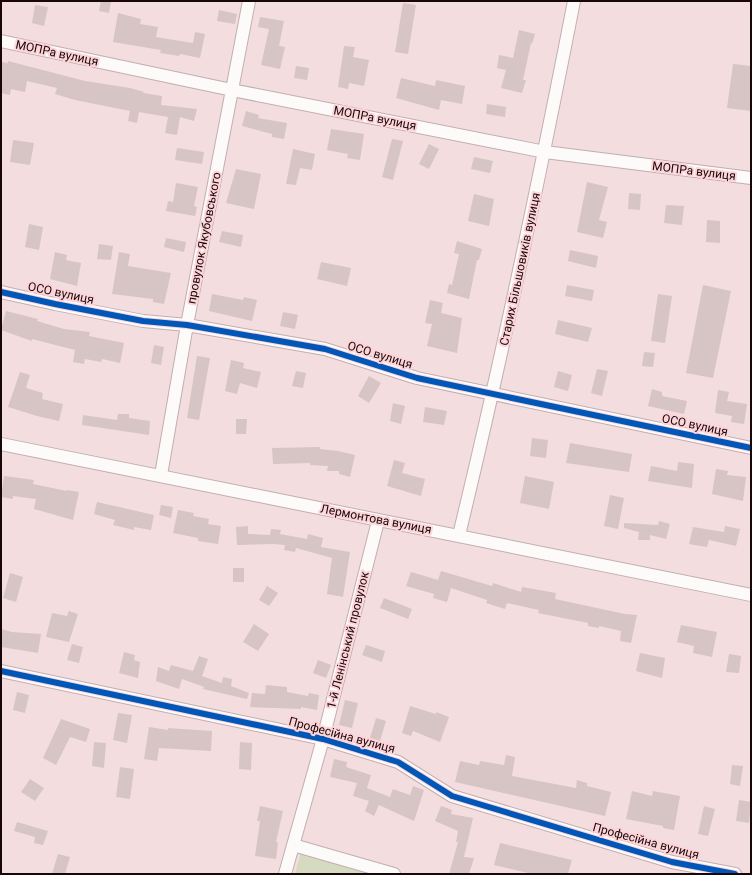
<svg xmlns="http://www.w3.org/2000/svg" width="752" height="875" font-family="Roboto,sans-serif">
<rect width="100%" height="100%" fill="#f4dddf"/>
<path fill="#d5dac1" d="M301 851 381 874H295Z"/>
<path fill="#d7c4c5" d="M101 1H111L109 13 99 11Z
M403 3 416 5 408 54 395 52Z
M35 5 48 7 44 26 32 23Z
M219 10 237 14 235 24 217 21Z
M118 13 141 19 140 24 158 27 156 37 193 43 195 32 205 34 200 58 180 54 179 56 160 53 161 50 113 42Z
M260 17 284 21 279 46 285 47 280 69 261 65 269 29 258 27Z
M519 30 535 34 532 44 531 43 523 80H526L522 93 501 88 506 70 497 68 499 55 513 58Z
M344 46 355 47 353 57 369 60 364 86 349 83 348 89 338 87Z
M8 61 85 81 130 88 144 92 143 93 162 96 161 105 197 109 194 121 180 117 177 135 165 133 168 117 139 112 137 123 128 121 130 111 75 100 55 94 57 88 27 81 25 92 11 89 10 95 1 93V62L8 63Z
M733 64 751 66V111L727 108Z
M296 66 309 68 307 80 294 78Z
M401 78 435 86 436 80 465 86 462 104 441 100 439 110 396 98Z
M487 104 506 107 505 117 486 114Z
M246 111 259 115 258 118 287 123 284 139 272 137V134L242 126Z
M331 129 364 134 360 160 347 158 348 154 327 150Z
M392 139 403 141 393 180 382 177Z
M13 140 34 143 30 165 10 162Z
M429 144 439 149 429 169 419 164Z
M177 148 204 152 202 164 175 160Z
M293 149 315 154 312 170 300 168 296 185 286 184Z
M474 157 493 161 490 173 471 169Z
M236 169 261 174 254 209 226 203Z
M587 182 608 187 599 220 607 222 603 238 577 232Z
M176 183 198 187 194 206 197 207 195 216 166 211 168 201 173 202Z
M629 193 641 194 640 210 628 209Z
M474 194 494 199 489 226 468 221Z
M666 205 684 206 682 225 664 223Z
M707 220 720 221V243L706 242Z
M29 224 43 227 39 250 25 247Z
M222 231 243 235 241 247 219 242Z
M166 238 186 242 184 252 164 247Z
M457 241 482 249 479 260H477L469 299 447 293 449 284 452 285 459 254 454 253Z
M99 244 113 246 111 260 97 259Z
M570 250 598 256 596 268 568 261Z
M55 252 67 255 66 260 81 263 77 286 50 279Z
M119 252 130 254 128 266 171 273 164 304 153 302V299L112 294Z
M321 262 351 268 347 286 317 279Z
M567 285 594 290 592 301 565 296Z
M703 285 731 291 713 378 686 373Z
M212 294 243 300 244 297 257 300 252 321 209 311Z
M658 294 672 296 665 343 651 341Z
M430 300 443 303 441 313 462 318 457 353 427 346 432 324 425 323Z
M6 311 38 319 37 321 64 329 90 332 89 336 124 343 120 363 102 359 101 362 85 359 84 364 73 362 75 350 32 339V341L1 330Z
M283 312 298 315 295 329 280 326Z
M558 320 592 328 588 342 555 334Z
M154 345 164 347 161 365 151 363Z
M644 352 655 353 653 367 642 366Z
M197 356 210 358 199 420 187 418Z
M231 360 244 363 243 368 261 372 257 388 240 383 237 394 225 391Z
M597 369 608 371 602 396 591 393Z
M296 371 306 373 303 388 292 386Z
M558 371 572 375 568 391 554 387Z
M20 372 30 375 26 388 43 393 42 399 63 404 59 421 37 416 8 407Z
M369 376 381 383 369 403 358 396Z
M652 389 662 392V396L687 401 684 414 648 406Z
M718 390 729 392 727 401 747 404 744 424 731 422 732 416 715 413Z
M393 403 405 406 401 424 390 421Z
M425 407 447 411 444 425 423 422Z
M118 414H129V418L150 421 149 435 82 425 83 415 117 420Z
M236 419H247L246 434H236Z
M532 438 548 440 546 458 530 456Z
M570 443 632 454 629 472 566 463Z
M320 447V449L338 451 355 455 350 477 339 474V471H327L328 466 310 465V463L273 464 272 448Z
M394 460 405 463 402 473 425 479 421 496 387 486Z
M678 462 694 464 692 488 648 481 651 466 677 471Z
M716 469 728 471 727 475 746 477 743 501 712 494Z
M4 476 34 480 33 484 67 491V490L79 492 73 520 34 509 36 499 13 496V499L1 497Z
M525 476 554 482 549 509 520 503Z
M610 495 624 498 618 529 604 526Z
M97 502 154 515 151 530 134 527V530L113 525 115 520 94 514Z
M161 505 173 507 171 518 159 515Z
M178 510 194 513 193 516 209 519 208 524 221 526 218 544 198 541V538L173 533Z
M659 521 670 524 666 539 650 535V540H638L639 532 624 528V523L658 525Z
M248 526V534L270 535 271 529 281 530 280 534 307 539 308 534 323 538 321 547 350 552 343 597 327 594 332 558 296 548 295 552 284 550 285 545 273 544 237 545 236 527Z
M725 526 740 529 736 546 709 540 707 547 689 544 693 527 724 532Z
M233 568H244V582H233Z
M441 571 492 586 493 583 521 592 522 587 556 593 555 599 625 614 637 615 631 643 620 641 621 631 599 626V628L588 626V623L538 613 539 610 507 603 505 609 486 603 487 600 451 588 447 602 433 598 434 594 406 586 411 572 438 580Z
M10 573 23 577 16 602 3 598Z
M267 586 278 593 269 606 259 600Z
M384 598 412 609 408 619 380 608Z
M69 611 78 614 69 642 46 637 52 613 67 616Z
M254 624 269 634 258 651 243 642Z
M681 625 717 632 712 657 693 653 694 646 677 642Z
M1 629 12 632 41 634 38 653 1 647Z
M72 644 83 647 79 663 67 660Z
M366 645 385 651 382 662 362 655Z
M124 652 135 655 134 660 140 662 138 678 119 673Z
M640 653 665 658 662 678 636 671Z
M729 654 741 656 739 673 726 672Z
M199 656 208 659 202 676 222 683 223 677 232 679 231 686 249 693 247 699 203 689 204 687 182 679 179 689 156 681 158 667 169 671 171 665 193 671Z
M318 660 331 665 326 678 313 673Z
M266 685 287 687V692L308 696 309 693 319 695 317 710 301 707V709L250 707 252 693 265 694Z
M17 692 29 695 25 713 13 710Z
M345 700 358 703 352 728 339 725Z
M410 706 436 714V712L449 717 440 742 413 731 411 736 402 733Z
M118 713 132 715 127 743 113 740Z
M376 718 386 721 380 741 370 738Z
M61 719 90 729 86 742 70 737 56 765 43 758Z
M149 727 168 730V728L212 731 211 751 159 748 157 761 144 759Z
M94 742 106 743 104 768 92 766Z
M240 742 252 743 251 770 239 769Z
M506 755 515 757 512 776 576 788 577 780 587 783V786L611 792 605 816 455 782 460 761 479 765 480 761 504 765Z
M334 759 347 762 346 767 371 775 367 788 390 797 393 789 410 795 413 786 424 790 414 821 379 805 374 816 365 811 369 801 353 796 357 783 330 777Z
M732 765 743 766 740 786 730 784Z
M120 767 134 769 130 799 116 797Z
M30 779 44 788 35 801 21 792Z
M632 791 652 796 653 791 680 796 674 830 663 828V826L626 819Z
M739 800 751 802 749 823 736 821Z
M260 806 283 811 276 842H278L276 859 255 856 260 821H257Z
M441 806 452 810 451 814 473 818 464 857 474 858 469 874H449L458 842H456L458 831 435 821Z
M704 806 715 809 708 836 698 834Z
M17 822 48 831 43 845 34 843 35 837 14 831Z
M500 843 572 860 568 874H532L494 865Z
M58 854 70 857 65 874H52Z"/>
<g fill="none" stroke-linecap="round" stroke-linejoin="round">
<g stroke="#c1aeb0" stroke-width="14">
<path id="street" d="M1 41 232 90 545 152 751 178
M1 292 55 304 143 321 187 325 325 349 417 378 751 448
M1 444 751 595
M161 475 187 325 249 1
M459 535C502 358 539 180 574 1
M1 671 323 739 398 762 452 796 672 862 735 874
M293 845 394 874
M285 874 323 739 378 521"/>
</g>
<use href="#street" stroke="#fdfafa" stroke-width="12"/>
<g stroke="#fdd4d7" stroke-width="8">
<path id="cycleway" d="M1 292 55 304 143 321 187 325 325 349 417 378 751 448
M1 671 323 739 398 762 452 796 672 862 735 874"/>
</g>
<use href="#cycleway" stroke="#0057b8" stroke-width="6"/>
</g>
<g text-anchor="middle" dominant-baseline="central" stroke-width="4" stroke-linejoin="round" paint-order="stroke">
<g font-size="12" fill="#170709" stroke="#fdd4d7">
<text transform="translate(57 53) rotate(12)">МОПРа вулиця</text>
<text transform="translate(375 118) rotate(11)">МОПРа вулиця</text>
<text transform="translate(694 171) rotate(7)">МОПРа вулиця</text>
<text transform="translate(204 238) rotate(-79)">провулок Якубовського</text>
<text transform="translate(520 269) rotate(-78)">Старих Більшовиків вулиця</text>
<text transform="translate(61 293) rotate(12)">ОСО вулиця</text>
<text transform="translate(380 355) rotate(17)">ОСО вулиця</text>
<text transform="translate(695 425) rotate(12)">ОСО вулиця</text>
<text transform="translate(376 519) rotate(11)">Лермонтова вулиця</text>
<text transform="translate(348 640) rotate(-76)">1-й Ленінський провулок</text>
<text transform="translate(342 735) rotate(15)">Професійна вулиця</text>
<text transform="translate(646 841) rotate(15)">Професійна вулиця</text>
</g>
</g>
<rect width="752" height="875" fill="none" stroke="#170709" stroke-width="4"/>
</svg>
